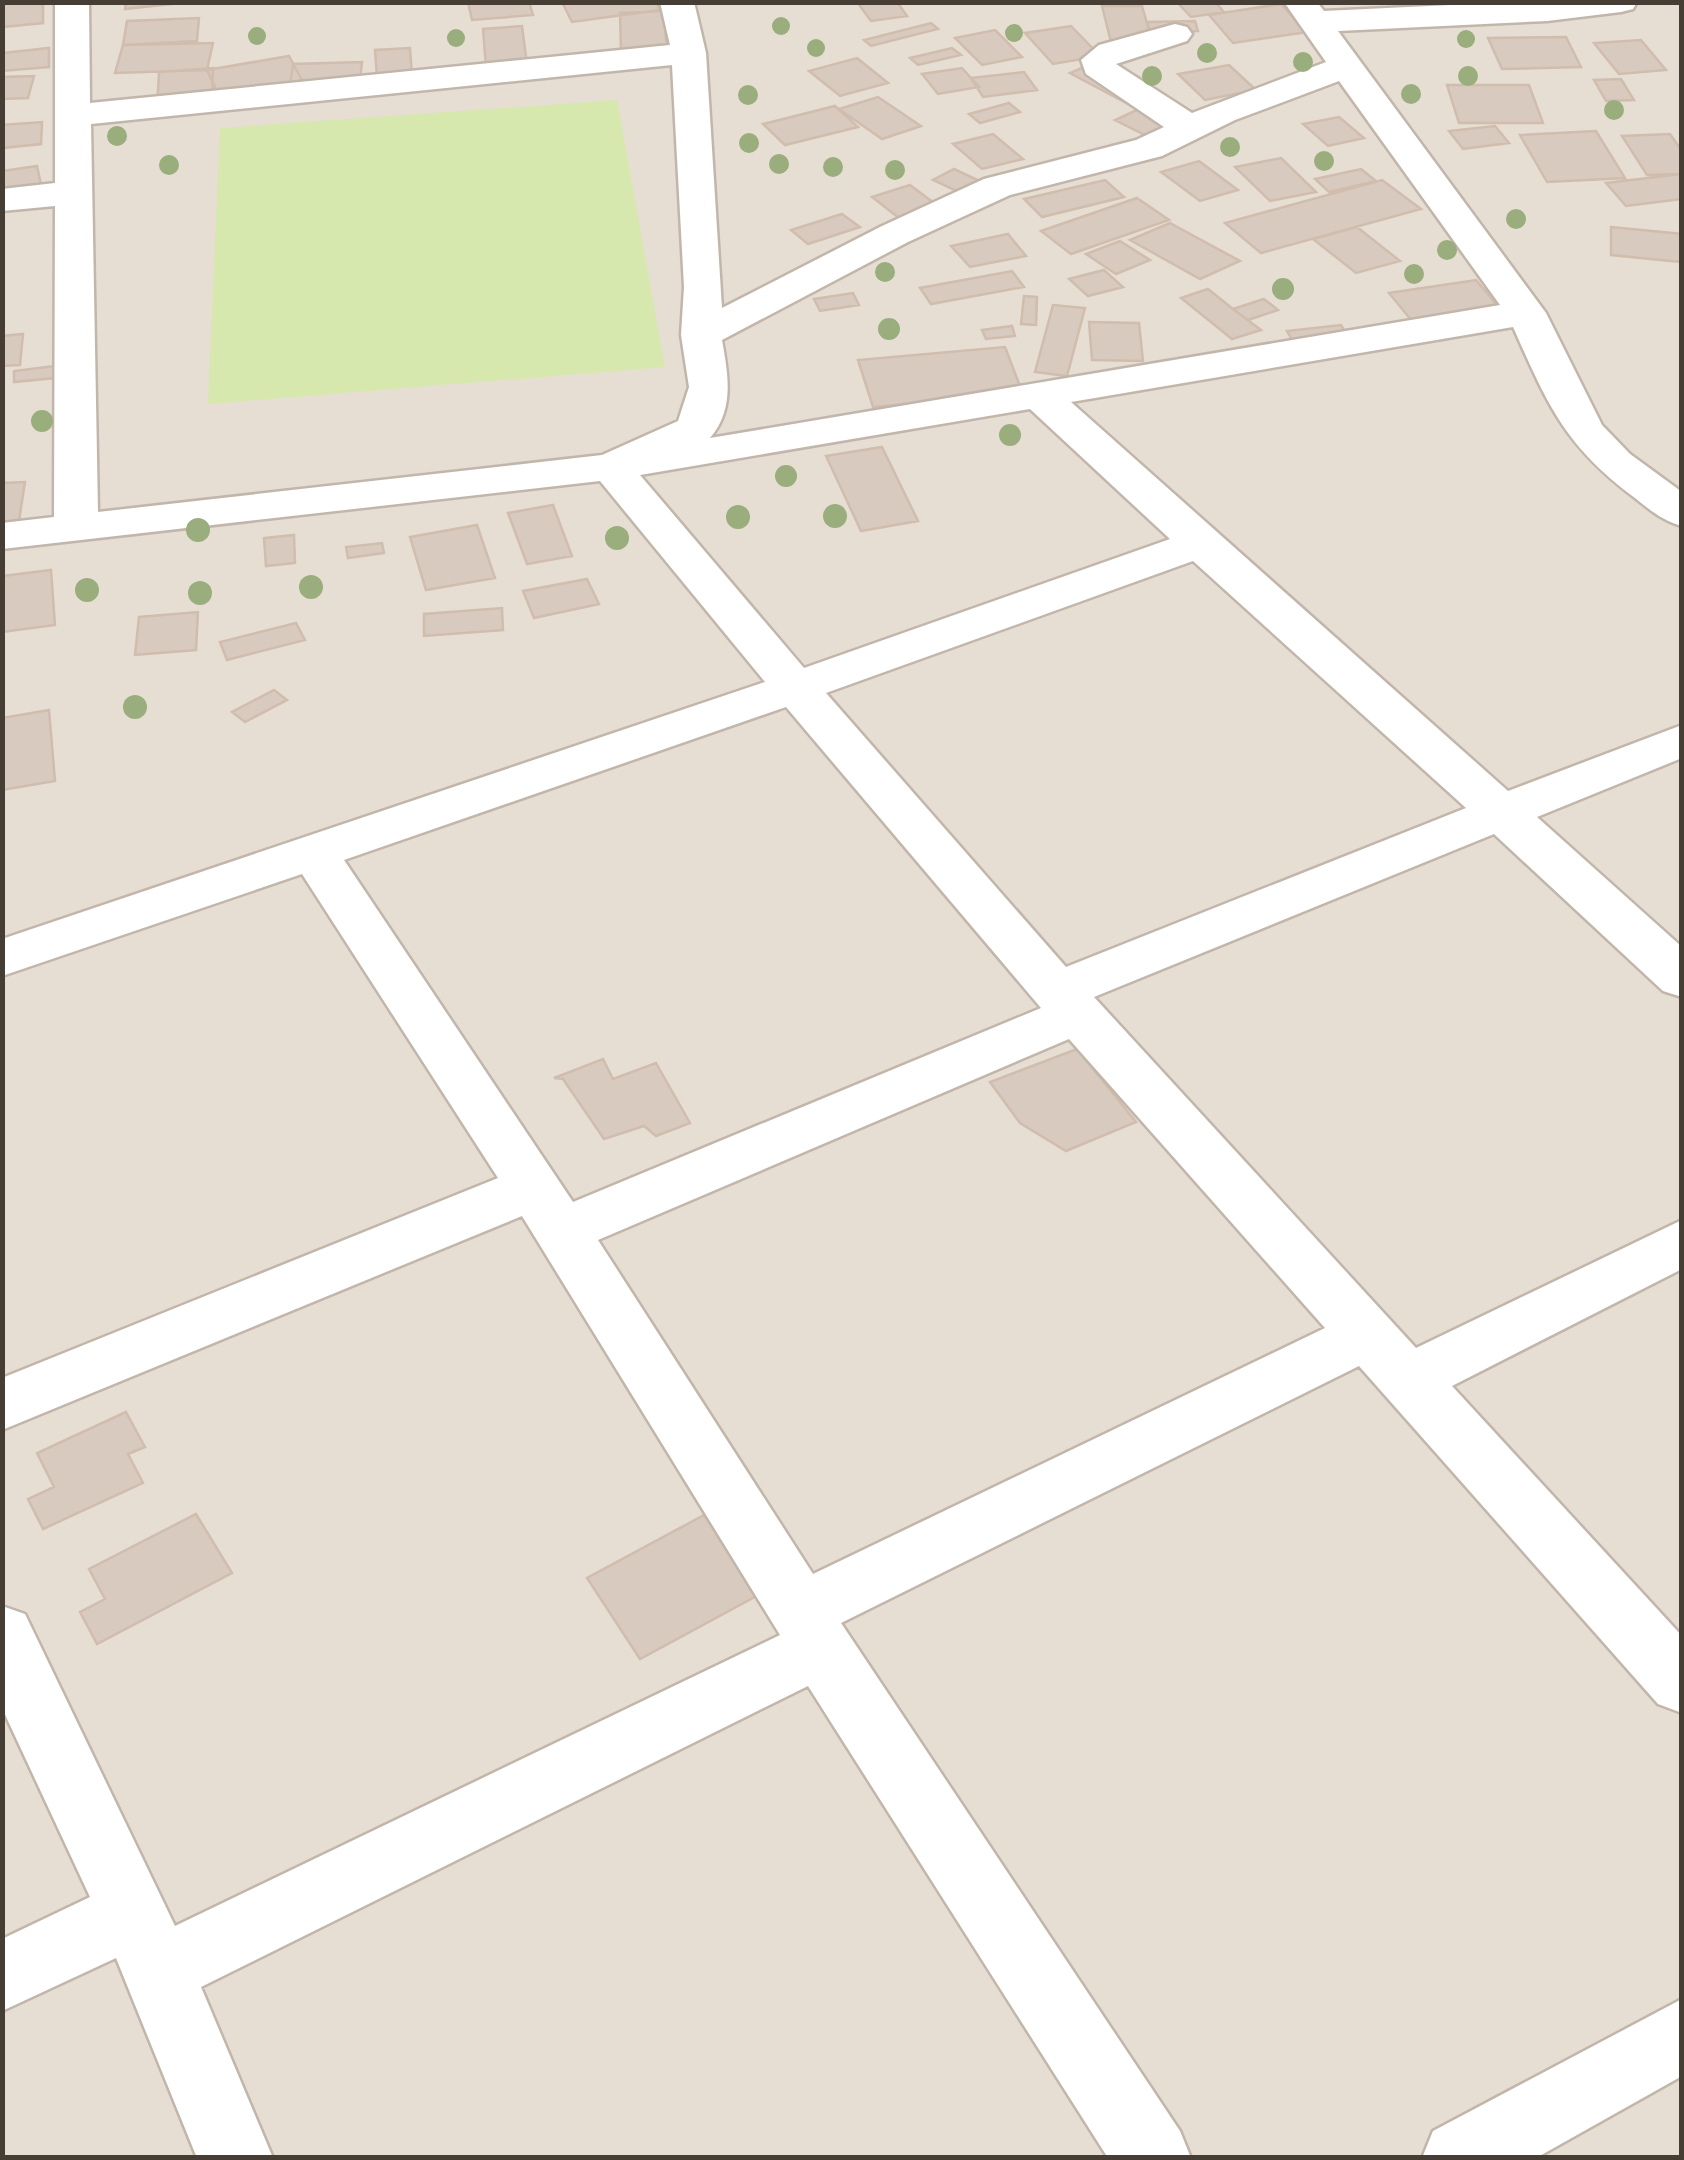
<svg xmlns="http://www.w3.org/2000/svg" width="1684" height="2160" font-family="'Space Grotesk',sans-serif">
<rect width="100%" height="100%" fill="#f3ede5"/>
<path fill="#e7ded3" d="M3 3H1681V2157H3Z"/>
<path fill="#d6e8ad" d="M617 100 665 367 208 404 220 128Z"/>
<path fill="#d8cabe" stroke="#d0bdae" stroke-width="2.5" d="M43 2V23L2 27V4Z
M126 2H190L125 9Z
M468 2H529L533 15 472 20Z
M562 2H656L660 10 572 22Z
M857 2H897L907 16 871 21Z
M1177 2H1215L1224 12 1191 17Z
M1281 4 1307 32 1233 43 1209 15Z
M1102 6H1142L1152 41 1111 42Z
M664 11 667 52 621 54 620 13Z
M199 18 197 41 123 45 127 21Z
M1195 21 1198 31 1150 32 1147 22Z
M931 23 938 29 871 46 864 40Z
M522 26 527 64 486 67 483 29Z
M1071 26 1100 56 1053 64 1025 33Z
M995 30 1022 57 982 65 955 38Z
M1566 37 1581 67 1502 69 1488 38Z
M1641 40 1666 70 1619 74 1594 43Z
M213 43 207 70 115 73 123 45Z
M49 48V67L2 71V53Z
M410 48 412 76 377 78 375 50Z
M952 48 961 55 918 65 910 58Z
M289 56 304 84 220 98 207 70Z
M857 58 888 83 840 96 809 71Z
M362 62 359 89 289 92 293 64Z
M1229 65 1256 90 1205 100 1178 74Z
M1084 67 1142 99 1128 104 1070 73Z
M213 68 212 107 157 111 159 72Z
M962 68 979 87 938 94 922 74Z
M1024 72 1037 90 983 97 971 78Z
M34 76 28 98 2 99V77Z
M1621 79 1634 100 1606 101 1594 80Z
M1447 85H1529L1543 123H1459Z
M878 97 921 126 882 139 839 109Z
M1009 103 1020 112 980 123 969 114Z
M1150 104 1192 125 1157 141 1115 120Z
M835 106 858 127 785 145 763 124Z
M1339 117 1364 138 1328 146 1303 124Z
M42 122 41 144 2 148V125Z
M1495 126 1509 143 1463 149 1449 131Z
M1596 131 1625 178 1547 182 1520 135Z
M993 134 1023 159 982 169 953 144Z
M1670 134 1682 151V174L1647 175 1622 136Z
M1281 158 1316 192 1270 201 1235 167Z
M1199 161 1238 190 1200 201 1161 172Z
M37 166 42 189 2 195V171Z
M954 169 980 181 959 192 933 180Z
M1361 169 1376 181 1329 192 1315 179Z
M1682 174V199L1626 206 1606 183Z
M1105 180 1124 197 1042 217 1024 199Z
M1382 180 1421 209 1261 253 1225 223Z
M910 185 942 209 903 221 872 197Z
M1137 198 1169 220 1071 254 1041 231Z
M842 214 860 227 808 244 791 230Z
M1170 223 1240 261 1200 279 1130 240Z
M1357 227 1400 261 1356 273 1313 239Z
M1611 227 1682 234V262L1611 255Z
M1008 234 1026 256 970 267 951 246Z
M1120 241 1150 260 1116 274 1086 254Z
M1104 270 1123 287 1088 296 1069 279Z
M1012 271 1024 287 931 304 920 288Z
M1476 280 1508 318 1421 332 1389 293Z
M1208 289 1233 309 1261 330 1232 339 1181 298Z
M853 293 859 305 820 311 814 299Z
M1024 296 1037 297 1036 325 1021 324Z
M1264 299 1278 310 1248 320 1233 309Z
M1053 305 1085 308 1067 376 1035 372Z
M1089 322 1139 323 1143 361 1092 360Z
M1341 325 1355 349 1300 354 1287 331Z
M1012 326 1015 336 986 339 982 330Z
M23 334 20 365 2 366V336Z
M1005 347 1023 394 873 407 858 360Z
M55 366V378L14 382V371Z
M882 447 918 521 861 531 826 456Z
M25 482 19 521 2 522V483Z
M553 505 572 556 527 564 508 513Z
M477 525 495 578 426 590 410 537Z
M294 535 295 563 266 566 264 538Z
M382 543 384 553 348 558 346 547Z
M51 570 55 625 2 632V576Z
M587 579 599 604 534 618 523 591Z
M502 608 503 630 424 636V614Z
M198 612 196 650 135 655 139 617Z
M296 623 305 640 227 660 220 642Z
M274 690 287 700 245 722 232 712Z
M49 710 55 781 2 790V718Z
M1077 1049 1136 1122 1066 1151 1020 1123 990 1082Z
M603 1059 613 1079 656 1063 690 1123 656 1136 644 1126 604 1139 563 1079 554 1078Z
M126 1412 145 1447 128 1454 143 1483 43 1529 28 1499 54 1487 37 1453Z
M196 1514 232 1573 97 1644 80 1612 105 1599 89 1569Z
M704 1515 760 1594 640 1659 587 1578Z"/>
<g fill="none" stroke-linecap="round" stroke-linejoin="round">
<g stroke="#c2b6ab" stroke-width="5">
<path id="minor" d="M55 2H89L90 103 670 45 660 2H694L706 53 722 308 882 226 984 179 1136 140 1164 127 1086 74 1081 60 1099 45 1175 24 1187 27 1192 34 1187 41 1116 64 1192 113 1326 62 1284 2H1317L1324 11 1513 2H1637L1633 9 1621 12 1547 21 1338 31 1546 313 1602 425 1630 454 1682 492V526C1663 521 1650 510 1635 498 1564 445 1548 405 1513 327L1071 402 1508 791 1682 725V758L1537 817 1682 947V997L1663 991 1494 834 1094 997 1416 1348 1682 1220V1269L1452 1386 1682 1636V1713L1658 1704 1359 1366 841 1623 1180 2131 1191 2158H1108L808 1686 201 1987 273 2158H197L116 1958 2 2011V1939L90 1897 2 1708V1606L25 1614 175 1926 780 1635 522 1216 2 1430V1378L498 1178 302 874 2 976V939L765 682 600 481 2 549V523L54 517 55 206 2 211V189L55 183ZM672 65 684 287 681 335 689 387 678 421 602 455 98 512 91 124ZM1339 81 1500 305 710 438C735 409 728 374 722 340L908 242 1010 195 1162 156 1235 120ZM1030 409 1170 539 804 668 640 475ZM1193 561 1466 808 1066 967 826 693ZM786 707 1041 1008 573 1202 344 860ZM1069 1039 1325 1328 813 1574 598 1240Z
M1682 1999V2076L1536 2158H1422L1433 2131Z"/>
</g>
<use href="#minor" fill="#fff" fill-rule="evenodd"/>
</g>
<g fill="#9aad7c">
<circle cx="781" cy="26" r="9"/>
<circle cx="1014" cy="33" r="9"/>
<circle cx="257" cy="36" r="9"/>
<circle cx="456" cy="38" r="9"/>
<circle cx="1466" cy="39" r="9"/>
<circle cx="816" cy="48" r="9"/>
<circle cx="1207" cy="53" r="10"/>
<circle cx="1303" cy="62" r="10"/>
<circle cx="1152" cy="76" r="10"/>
<circle cx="1468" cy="76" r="10"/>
<circle cx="1411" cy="94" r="10"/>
<circle cx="748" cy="95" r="10"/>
<circle cx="1614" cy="110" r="10"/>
<circle cx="117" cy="136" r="10"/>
<circle cx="749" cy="143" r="10"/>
<circle cx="1230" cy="147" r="10"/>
<circle cx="1324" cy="161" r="10"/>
<circle cx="779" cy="164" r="10"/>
<circle cx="169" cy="165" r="10"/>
<circle cx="833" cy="167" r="10"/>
<circle cx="895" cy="170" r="10"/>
<circle cx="1516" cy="219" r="10"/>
<circle cx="1447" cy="250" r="10"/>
<circle cx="885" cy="272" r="10"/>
<circle cx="1414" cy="274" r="10"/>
<circle cx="1283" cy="289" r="11"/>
<circle cx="889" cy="329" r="11"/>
<circle cx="42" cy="421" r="11"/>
<circle cx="1010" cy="435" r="11"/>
<circle cx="786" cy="476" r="11"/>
<circle cx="835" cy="516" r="12"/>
<circle cx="738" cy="517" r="12"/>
<circle cx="198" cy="530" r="12"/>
<circle cx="617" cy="538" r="12"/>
<circle cx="311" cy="587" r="12"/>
<circle cx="87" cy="590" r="12"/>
<circle cx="200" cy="593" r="12"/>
<circle cx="135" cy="707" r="12"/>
</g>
<rect width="1684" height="2160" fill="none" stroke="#463d35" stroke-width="10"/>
</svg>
